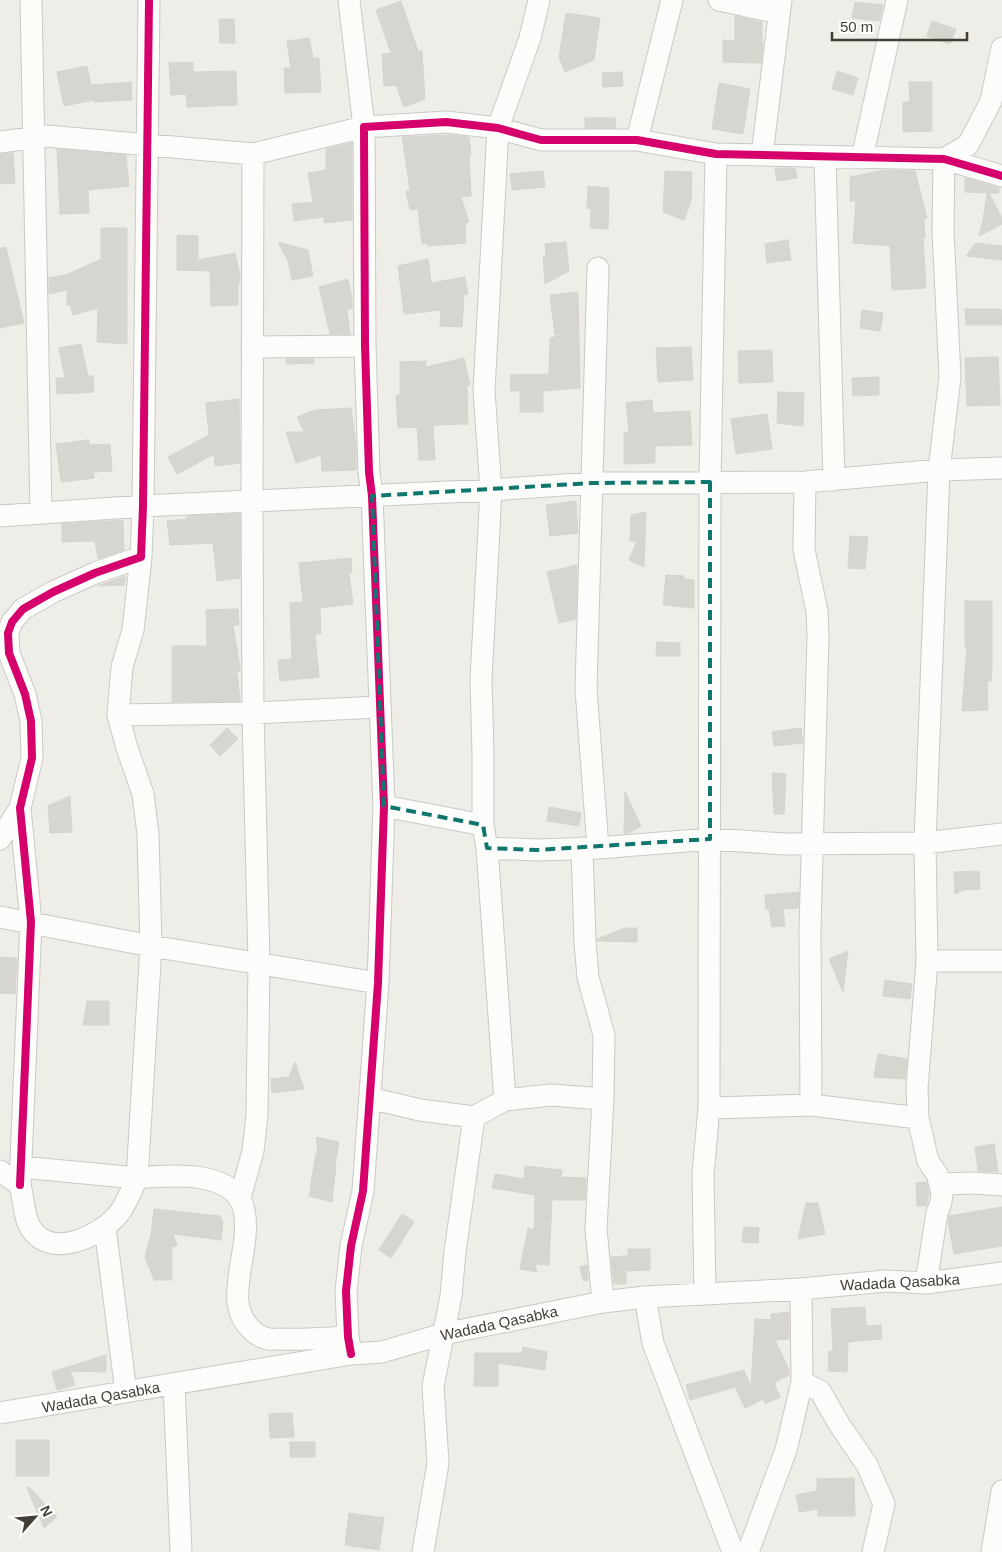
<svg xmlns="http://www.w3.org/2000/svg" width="1002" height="1552" font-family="Helvetica,sans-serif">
<rect width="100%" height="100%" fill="#eeede7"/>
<path fill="#d7d5d0" stroke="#d6d4cd" d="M401 1 418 51H422L425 99 404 107 396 85 384 86 382 54 391 53 376 10Z
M855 2 883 5 879 21 852 18Z
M566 13 600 18 594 60 565 72 559 57Z
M735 16 762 22V42H763L761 63 723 62V40L735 41Z
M219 19H234L235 43H220Z
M932 21 956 29 950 44 927 36Z
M309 38 313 58H319L321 92 285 93 284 68H291L287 41Z
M193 62V72L236 71 237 105 187 107 186 94 171 95 169 63Z
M87 66 91 85 131 82 132 100 94 102V100L64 106 57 72Z
M837 71 858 78 853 95 832 89Z
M622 72 623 86 603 87 602 73Z
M909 82H932V131L903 132V102H910Z
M719 83 750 89 743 134 712 129Z
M585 118H615L616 128H585Z
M446 135 469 137 471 155 469 156 471 196 461 197 469 222 465 223 466 243 428 246 427 243 422 244 418 209 410 210 406 191 410 190 402 137Z
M352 143V220L324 223V217L294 221 292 204 313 202 308 173 326 170V149Z
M57 149 126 155 129 186 88 190 89 213 60 214Z
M13 153 15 183 0 184V154Z
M775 168H795L797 178 777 181Z
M885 170 915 171 927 218 924 219 925 238H923L926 288 892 290 890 246 853 243 856 201H850V177Z
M543 171 545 187 512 190 510 174Z
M665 171 692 172 691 201 684 220 663 212Z
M965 178 999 188V193H989L1002 218V224L979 236 983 221 987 193 965 192Z
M588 186 609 188 608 229 590 228 591 209 587 208Z
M101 228H127V344L97 342 98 308 73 315 70 305H67V290L49 294V278L66 275 101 259Z
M177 235 198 236V260L235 253 240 275V282L238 283V305L211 306 210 271 177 270Z
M788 240 791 260 767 263 765 244Z
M278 242 308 250 313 276 292 280 288 261Z
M566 242 569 271 545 284 543 256H546L545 244Z
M976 243 1002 246V260L966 256Z
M6 247 24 323 0 328V248Z
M428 259 431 283 465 277 468 294 464 295 462 327 440 326 441 310 404 314 398 266Z
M348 279 352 298V308L347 310 350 334H330L319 287Z
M578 292 580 388 543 391V412H520V391H511L510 375 549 374 550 338 563 335H555L550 295Z
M965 309H1001L1002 325H966Z
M862 310 883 313 880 331 860 328Z
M81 344 88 376H93L94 392 57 394 56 378H65L59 348Z
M691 347 693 380 658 382 656 348Z
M772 350 773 382 739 383 738 351Z
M998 357 1000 405 967 406 965 358Z
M464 358 470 385 467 386 468 424 433 425 435 460H419L417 427 398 428 396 395H400V362L426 361V367Z
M286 359H314V363L286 364Z
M879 377V395L853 396 852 378Z
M778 392 804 393 803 426 777 423Z
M239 399 240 463 215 466 214 454 177 474 168 457 209 435 206 403Z
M652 400 653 413 690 411 692 445 655 446V463L624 464V432H629L626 403Z
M351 408 356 445V470L322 471 321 455 296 463 286 432H304L297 417 315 410Z
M767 414 772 449 736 454 731 419Z
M89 440V445L110 444 112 471 93 472 94 478 61 482 56 444Z
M576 501 578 533 550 536 546 505Z
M646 512 645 541 644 567 629 560 637 541H630L631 515Z
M240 514V578L217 581 213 543 170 545 167 521 187 519V516Z
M123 520 124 550 98 559 95 541 62 542V524Z
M850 536 868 537 865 569 848 568Z
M351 558 352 572 349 573 353 604 320 608 321 634H315L319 677 280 681 278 660 292 659 290 603 303 602 299 563Z
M577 565 576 619 559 623 547 572Z
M666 575 684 576V579L694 580V608L663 605Z
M125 576V585L98 586 100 585Z
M965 601H992V666L991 681H987L988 710 962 711 967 647H965Z
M238 609 239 625H233L240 668V671H237L240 701 172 702V646H207L206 610Z
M657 642 680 643V656H656Z
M227 728 238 739 220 756 210 745Z
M801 728 803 743 774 746 772 732Z
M772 773 786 774 784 814H774Z
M625 792 641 826 629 833H624Z
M70 796 72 832 50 833 48 806Z
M549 807 581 813 579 826 547 821Z
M979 871 980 889 963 890 955 894 954 872Z
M799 892 798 908 783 909 785 926 772 927 769 909H766L765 895Z
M625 928H637V942L597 941V939Z
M848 951 843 992 829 959Z
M0 957 17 958 15 994 0 993Z
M885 980 912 984 910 999 883 996Z
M87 1001H109V1025H83Z
M878 1054 907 1059 905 1079 874 1077Z
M295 1062 304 1089 272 1093 271 1079 289 1077Z
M316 1137 339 1142 335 1164 336 1165 332 1202 309 1196 316 1153H318Z
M994 1144 998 1172 978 1171 975 1147Z
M525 1166 562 1170 561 1177 586 1178 585 1200H554L553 1198 552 1200 549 1265 535 1264 537 1272 520 1269 528 1228 534 1230 535 1195 492 1188 495 1174 524 1179Z
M926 1182 929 1194 926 1206H917L916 1183Z
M806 1203H818L825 1234 798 1239Z
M1002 1207V1246L954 1254 948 1221 949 1216Z
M154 1209 220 1216 223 1222 221 1240 173 1234 177 1246 172 1247V1280H154L145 1257 151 1234Z
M402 1214 414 1222 391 1258 379 1250Z
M744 1227 759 1228 758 1243 742 1242Z
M628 1249H650V1270L626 1271V1284H614L611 1257 628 1256Z
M587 1265 588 1281 583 1280 580 1267Z
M865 1307 866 1326 881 1325 882 1339 848 1342 847 1372 828 1371 829 1351H833L831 1309Z
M789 1312V1339L775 1340 789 1370V1375L774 1383 780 1397 765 1404 763 1399 745 1408 735 1387 690 1400 686 1385 744 1370 751 1386 755 1319 771 1320V1314Z
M523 1347 547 1352 545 1370 498 1363V1386H474L475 1353H522Z
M106 1355V1372L70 1371 75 1385 57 1390 52 1372Z
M292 1413 294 1437 270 1438 269 1414Z
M16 1440H49V1476H16Z
M290 1442H315V1457H290Z
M854 1478 855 1516H818V1509L799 1512 796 1495 817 1491V1479Z
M29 1487 57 1517 44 1528 27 1488Z
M349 1513 384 1518 379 1550 345 1545Z"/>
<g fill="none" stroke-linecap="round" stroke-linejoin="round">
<g stroke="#cac9c3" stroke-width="23">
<path id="minor" d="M31 0 41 513
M719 0 779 13
M637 140 672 0
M0 142 46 136 253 154 364 127 349 0
M762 155 781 0
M825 157 834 480
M862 158 897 0
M252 347 365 346
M805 482 804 550 817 611 818 636 810 930 811 1105
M0 516 143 506 491 490 592 483 805 482 939 470 1002 468
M118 715 253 713 379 707
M384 806 483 825
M0 839 20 808
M487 848 537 850 598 848 710 839 785 844 925 843 1002 834
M582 848 585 942 588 977 604 1035 603 1099 596 1229 603 1302
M598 848 586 689 598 268
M0 917 151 946 378 983
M927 961H1002
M370 1098 420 1110 474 1117 505 1100 551 1095 603 1099
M505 1100 487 848 483 825V753L481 680 491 490 484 391 498 128 530 38 539 0
M709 1108 811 1105 918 1118
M21 1167 137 1178 151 946 148 834 143 794 127 748 118 715 122 667 133 630 141 557
M0 1171 20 1185C23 1197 24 1212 28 1223 46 1263 101 1237 120 1212 127 1202 132 1189 137 1178 169 1175 235 1169 244 1210 248 1230 243 1251 240 1270 238 1289 234 1305 245 1322 249 1328 257 1336 265 1338 269 1340 275 1339 280 1339 303 1340 325 1338 348 1337
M941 1184 974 1183 1002 1185
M20 1185 31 922 20 808 32 758 31 721 25 694 9 653 8 633 12 622 23 609 53 592 95 573 141 557 143 506 149 0
M240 1198 253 1151 257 1115 259 962 253 713 252 502 253 154
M105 1227 126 1392
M926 1283 937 1213 941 1202 942 1193 937 1174 928 1161 918 1118 917 1088 927 961 925 843 939 470 950 377 943 231 944 159 968 145 991 101 1002 48
M705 1294 703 1174 709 1108 710 482 716 154
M645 1297 653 1343 733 1552
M351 1354 348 1337 346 1291 351 1246 363 1191 378 983 384 806 372 496 369 472 365 346 364 127 446 122 498 128 541 140H637L716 154 944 159 1002 176
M802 1382 820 1391 839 1424 867 1465 884 1504 873 1552
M174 1384 181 1552
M0 1413 351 1354 382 1352 443 1334 603 1302 645 1297 801 1289 885 1281 926 1283 1002 1273
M423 1552 438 1463 433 1386 451 1296 455 1252 474 1117
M748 1552 786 1450 802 1382 801 1289
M992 1552 1002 1491"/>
</g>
<use href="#minor" stroke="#fcfcfb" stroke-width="21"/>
<g stroke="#fff" stroke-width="11">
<path id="cycleway" d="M20 1185 31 922 20 808 32 758 31 721 25 694 9 653 8 633 12 622 23 609 53 592 95 573 141 557 143 506 149 0
M351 1354 348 1337 346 1291 351 1246 363 1191 378 983 384 806 372 496 369 472 365 346 364 127 446 122 498 128 541 140H637L716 154 944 159 1002 176"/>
</g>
<use href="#cycleway" stroke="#d6006c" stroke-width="8"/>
</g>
<path fill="none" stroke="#0f766e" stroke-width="4" stroke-dasharray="10 6" stroke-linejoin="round" d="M710 482V839L537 850 487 848 483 825 384 806 372 496 592 483Z"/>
<g text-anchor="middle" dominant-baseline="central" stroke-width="4" stroke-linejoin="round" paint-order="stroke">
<g font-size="15" fill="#433e34" stroke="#fff">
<text transform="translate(900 1282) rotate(-3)">Wadada Qasabka</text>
<text transform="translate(499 1323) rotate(-12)">Wadada Qasabka</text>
<text transform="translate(101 1397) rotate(-10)">Wadada Qasabka</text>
</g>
</g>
<g transform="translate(35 1517) rotate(63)" stroke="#ffffff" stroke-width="4" paint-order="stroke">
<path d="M0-4L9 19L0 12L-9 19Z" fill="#433e34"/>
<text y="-8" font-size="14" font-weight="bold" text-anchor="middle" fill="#433e34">N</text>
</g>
<path d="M832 32v8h135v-8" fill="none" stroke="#433e34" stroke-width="2.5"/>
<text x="840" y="32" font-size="15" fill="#433e34" stroke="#ffffff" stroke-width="4" paint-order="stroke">50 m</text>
</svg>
